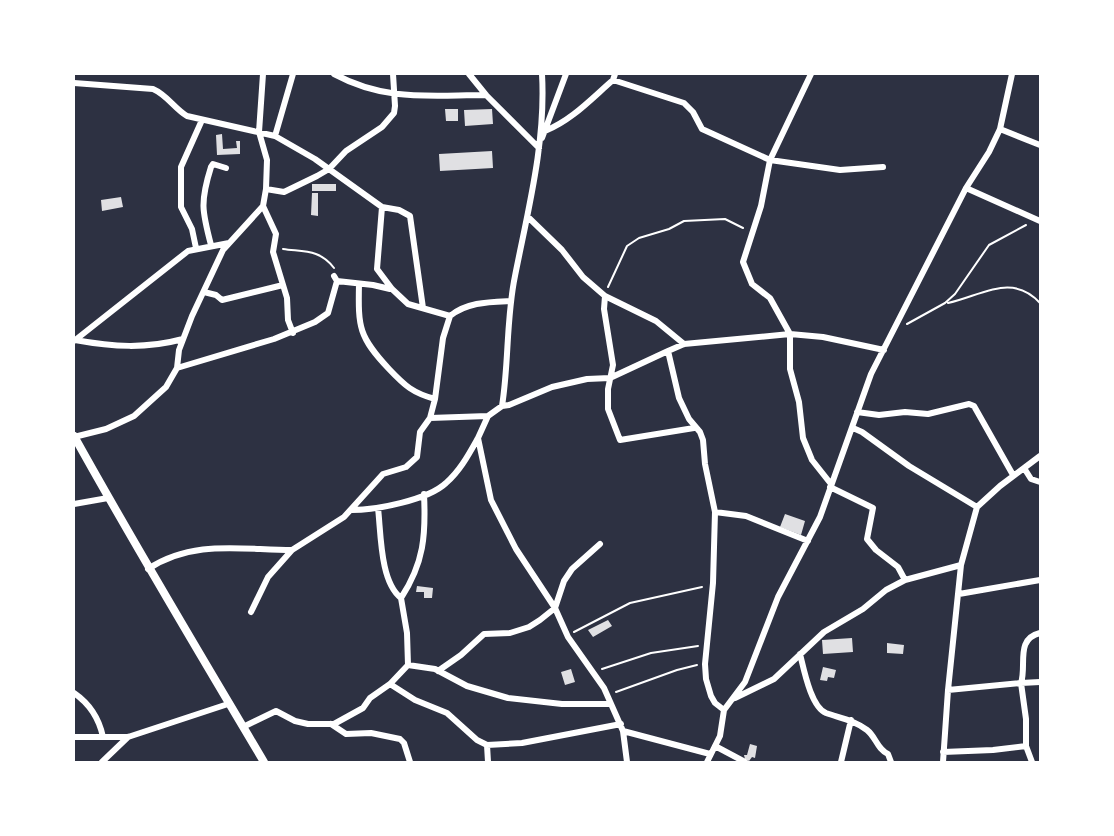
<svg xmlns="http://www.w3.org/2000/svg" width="1114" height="836" font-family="'Source Sans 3',sans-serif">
<rect width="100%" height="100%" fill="#2d3142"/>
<path fill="#e0e0e3" d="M445 109H458V121H446Z
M492 109 493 124 465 126 464 110Z
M222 134 223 149 237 148 236 141H240V154L217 155 216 135Z
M492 151 493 168 440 171 439 154Z
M312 184H336V191H312Z
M312 193H318V216L311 215Z
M121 197 123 207 102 211 101 200Z
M785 514 805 521 801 535 780 527Z
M417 586 433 588 432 598H424V592H416Z
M608 620 612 626 593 637 588 630Z
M852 638 853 652 823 654 822 640Z
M887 643 904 645 903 654 887 653Z
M823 667 836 670 834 678 828 677 827 681 820 680Z
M571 669 575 682 565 685 561 672Z
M750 744 757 746 755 758 752 757 749 761 745 759 744 755H747Z"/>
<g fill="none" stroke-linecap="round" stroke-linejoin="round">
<path stroke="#fff" stroke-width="2" d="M283 249C303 252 320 249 334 268
M608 287 627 246 639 238 669 229 684 221 725 219 743 228
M948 303C981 296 1012 272 1040 303
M907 324 945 303 955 294 989 245 1026 225
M574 632 630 603 702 587
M602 669 651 653 698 646
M616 692 677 670 697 665"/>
<path stroke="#fff" stroke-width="6" d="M334 74C386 102 430 95 486 95
M469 74 486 95 539 148
M542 74C546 142 528 210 515 276 506 319 509 363 502 406L488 416 478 438 491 500 516 549 555 608 568 637 604 688 623 731 627 762
M811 74 770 160 761 206 743 262 752 284 770 298 790 334V369L799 402 803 438 812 460 831 484
M613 80 684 103 693 112 702 129 770 160 840 170 883 167
M74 83 153 89C167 95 174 108 187 116L275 136 315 159 382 207 399 210 410 216 423 308
M1000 129 1040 145
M545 131C572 120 591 99 613 80L615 74
M275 136 293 74
M542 138 566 74
M966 188 1040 221
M266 189 284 192 317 176 329 169 346 151 382 127 394 113 395 106 393 74
M263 206 276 234 273 252 287 298 288 320 293 333
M382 207 377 269 392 289 408 304 450 316
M528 217 562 250 583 277 605 296 656 321 684 344
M211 245C202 211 200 202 211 167L213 164 226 168
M196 248 192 229 181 207V167L202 120
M334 276 337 281 373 285 390 289
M359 284C358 328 359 337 389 369 405 386 413 393 435 399
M204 292 216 295 222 300 283 285
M605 296 604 309 613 365 608 389V409L620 440 694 428
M75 340C113 347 146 349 183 339
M74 341 188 251 229 243
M177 368 274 339 315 322 328 313 337 281
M502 406 509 405 552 387 587 379 610 378 668 351
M857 412 879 415 905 412 928 414 969 404 974 406 1013 475
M430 418 488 416
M853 428 862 432 909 466 977 507
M74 437 106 429 134 416 166 387 177 368 179 350 192 316 223 250 263 206 266 189 267 160 259 132 263 74
M1024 468 1031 479 1040 482
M830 487 873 508 867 539 876 550 898 567 905 580
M74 504 108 498
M352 510C376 510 428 500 446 483 460 471 469 454 478 438
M715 512 746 516 808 541
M148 569C193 539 242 550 292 550
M959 594 1040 580
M401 598C424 563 426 535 424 494
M251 612 268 577 292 550 344 517 383 474 406 467 417 457 420 432 430 418 435 399 443 338 450 316C467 302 489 302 511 301
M800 654C804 670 811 707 826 713 840 718 854 720 867 730 876 737 877 749 888 754L891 762
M408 665 435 669 467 686 508 698 562 704H611
M438 671 461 655 484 634 510 633 529 627 540 620 555 608 564 581 572 569 600 544
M390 684 415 700 447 713 477 740 487 745 522 743 621 724
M948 690 1021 683C1027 665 1015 639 1040 633
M74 693C90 704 99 718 103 737
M735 698 774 679 824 632 863 609 886 590 905 580 961 565
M724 710 715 703 711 696 706 679 705 664 713 583 715 512 705 464 703 440 700 432 689 419 679 398 668 351 684 344 790 334 823 337 884 350
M331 724 346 734 371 733 400 739 404 743 410 762
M243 727 276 711 295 721 308 724H334L363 708 370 698 390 684 408 665 407 633 401 598C380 582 381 533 378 508
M623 731 710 754
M74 737H128L228 704
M487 745 488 762
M715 746 745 762
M1026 746V719L1021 683 1040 682
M943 752 993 750 1026 746 1032 762
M102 762 128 737
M707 762 720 736 724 710 745 682 778 597 820 517 871 374 966 188 989 152 1000 129 1012 74
M841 762 851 720
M943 762 948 690 961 565 977 507 1000 486 1040 456"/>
<path stroke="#fff" stroke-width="8" d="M74 436C135 546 200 654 264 762"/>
</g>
<rect width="1114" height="836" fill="none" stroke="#ffffff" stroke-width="150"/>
</svg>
